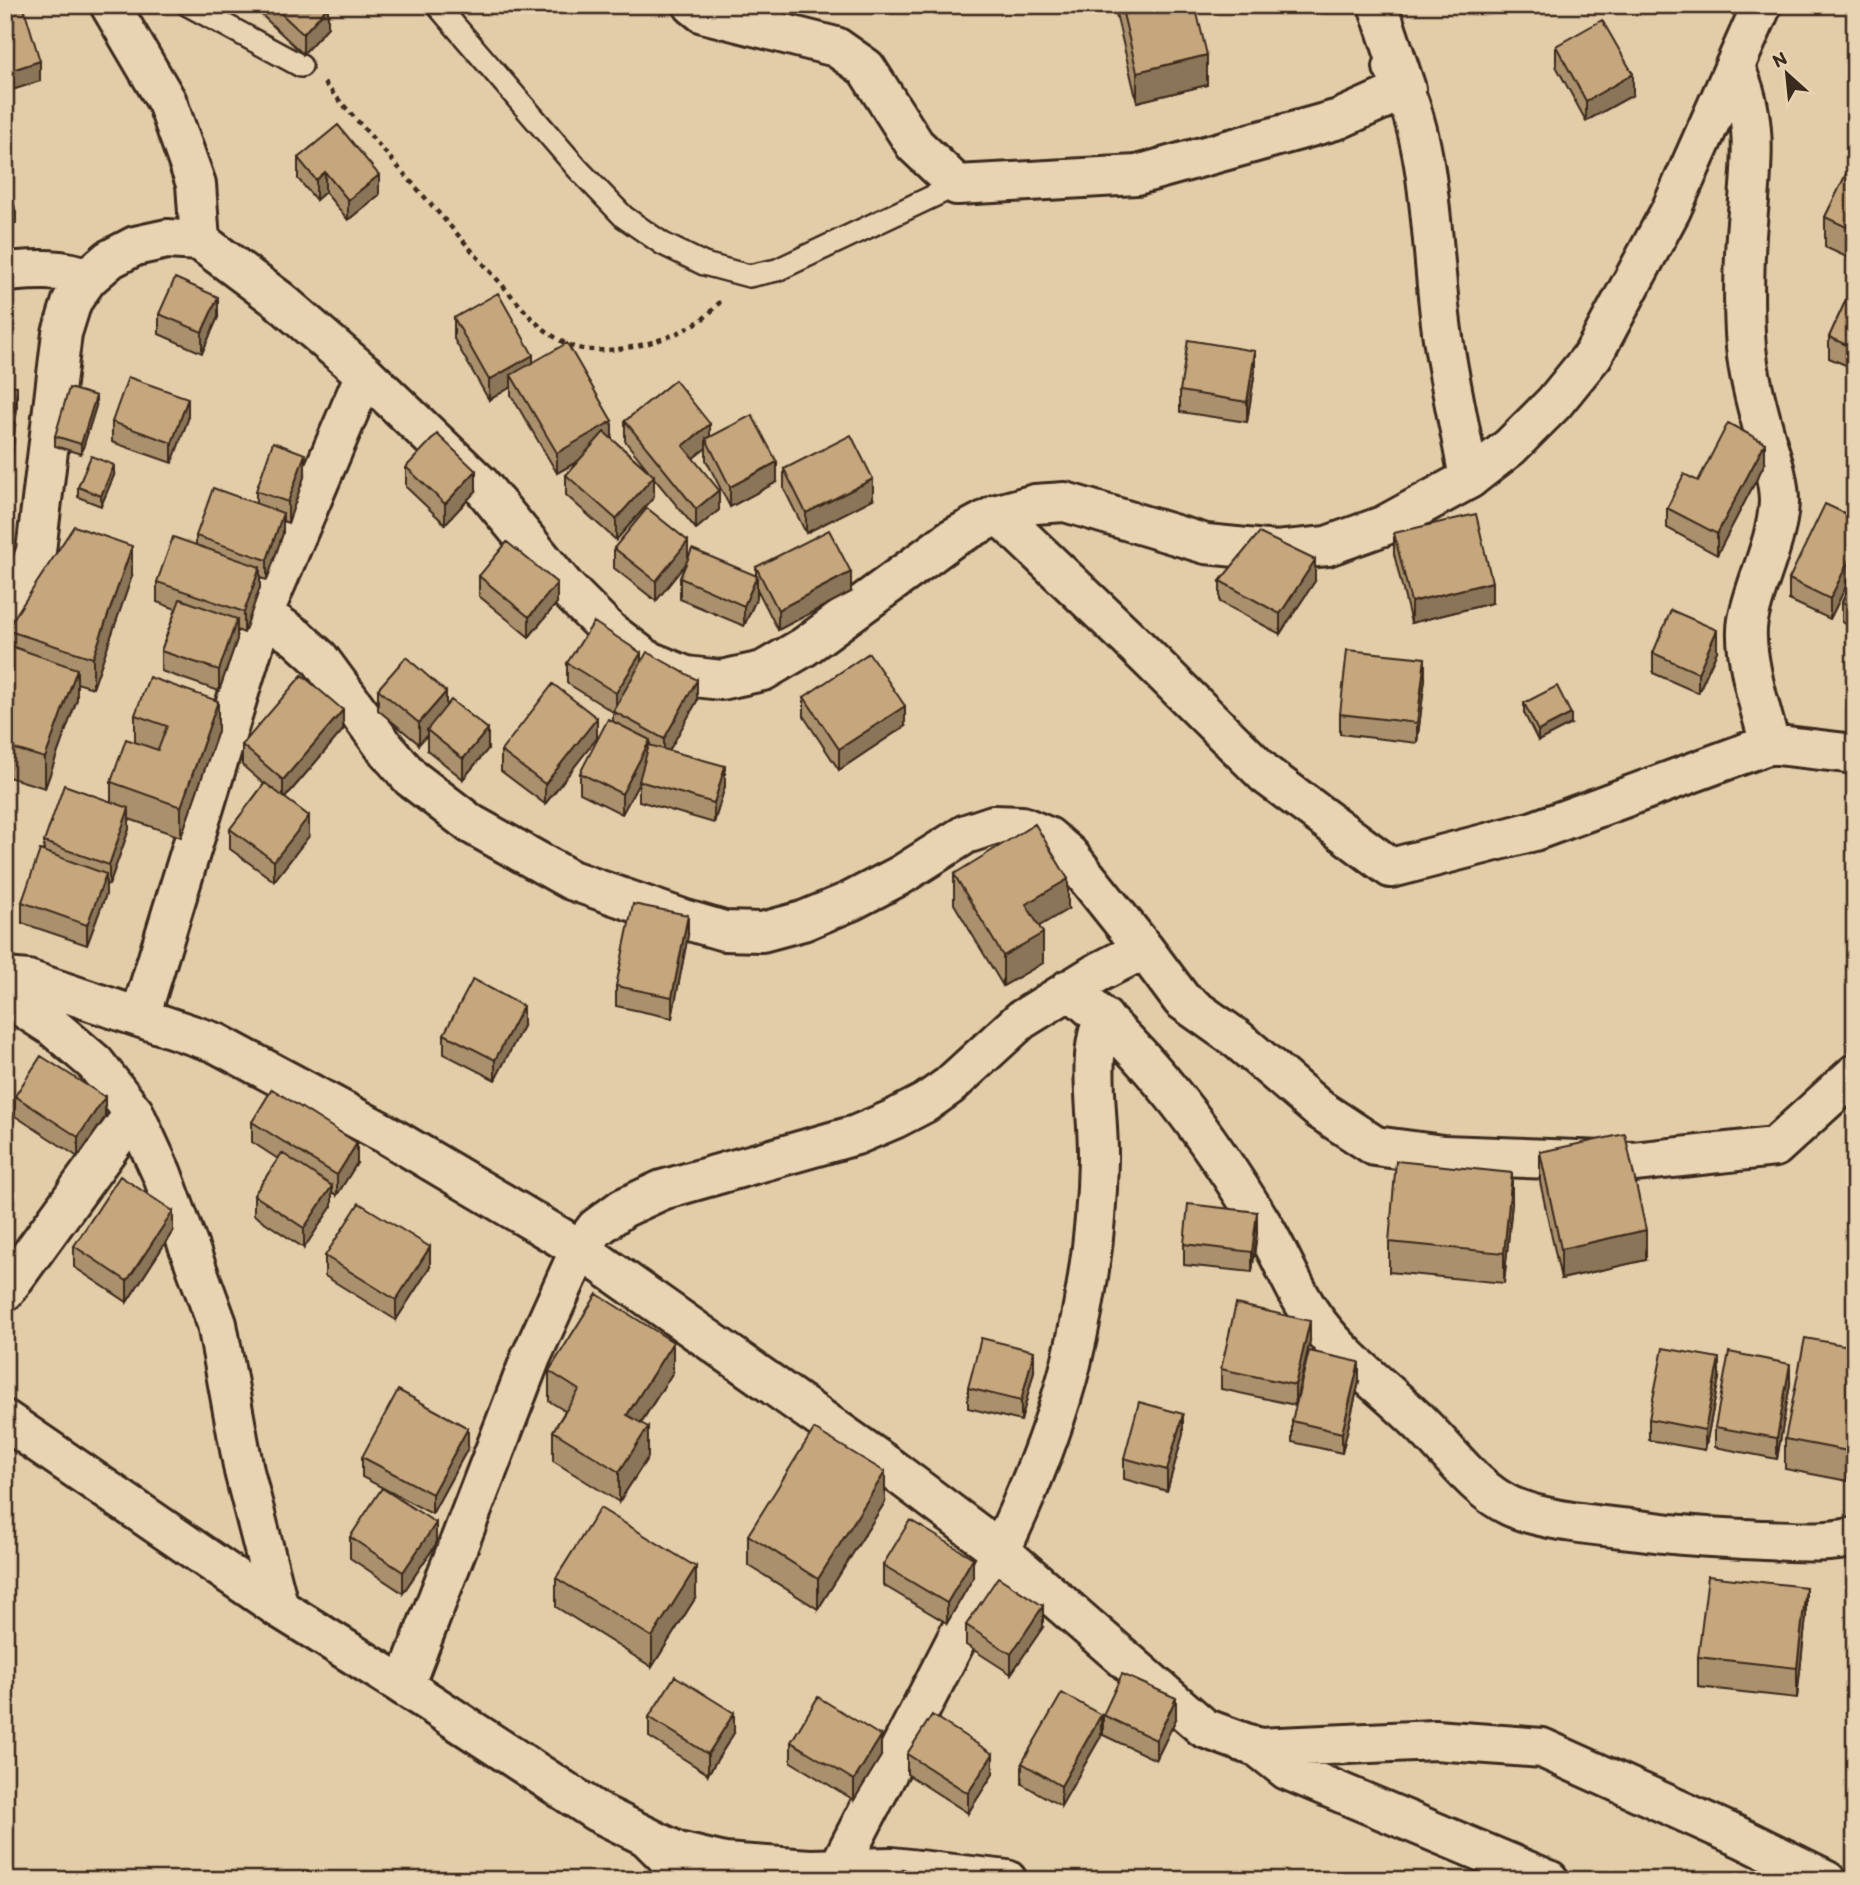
<svg xmlns="http://www.w3.org/2000/svg" width="1860" height="1885" font-family="Itim,sans-serif">
<rect width="100%" height="100%" fill="#e3cda9"/>
<filter id="ink" filterUnits="userSpaceOnUse"><feTurbulence type="fractalNoise" baseFrequency=".0143" numOctaves="2"/><feDisplacementMap in="SourceGraphic" scale="14" xChannelSelector="R" yChannelSelector="G"/><feConvolveMatrix kernelMatrix="1 2 1 2 8 2 1 2 1" color-interpolation-filters="sRGB"/></filter>
<g filter="url(#ink)">
<g fill="none" stroke-linecap="round" stroke-linejoin="round">
<g stroke="#3b2a1e" stroke-width="26">
<path id="lane" d="M188 5 301 66
M437 5 578 169 624 217 663 244 704 264 749 276 777 270 957 185"/>
</g>
<g stroke="#3b2a1e" stroke-width="44">
<path id="street" d="M110 5 167 102 196 184 200 241
M693 5 703 13 836 47 866 68 915 145 957 185 1137 175 1339 119 1406 89 1378 5
M1393 67C1435 141 1430 253 1443 338 1450 385 1461 432 1469 479
M1735 69C1761 120 1750 180 1746 235 1744 270 1743 312 1746 347 1749 379 1758 409 1766 440 1772 460 1779 481 1779 502 1777 543 1756 580 1748 620 1742 651 1761 712 1770 744
M5 272C35 270 60 267 88 278
M998 514 1128 638 1266 775 1391 868 1534 831 1770 744 1855 754
M263 614 297 638 319 658 386 749 411 778 471 824 571 880 683 919 724 931 762 932 803 921 851 901 901 875 966 834 993 825 1022 826 1048 837 1069 855 1144 949
M5 978 28 980 216 1043 384 1133 580 1249 885 1464 1002 1552 1204 1728 1259 1748 1435 1740 1542 1748 1744 1839 1827 1880
M1069 989C1150 1054 1211 1140 1265 1229 1284 1261 1296 1296 1319 1325 1349 1364 1391 1393 1425 1428 1451 1454 1476 1490 1510 1506 1547 1523 1613 1526 1655 1532 1692 1537 1728 1538 1765 1540 1795 1541 1826 1544 1855 1537
M140 1017 263 614 365 374
M5 1291 134 1113
M5 1420 279 1608
M404 1686 531 1357 580 1249 596 1228 623 1208 662 1190 856 1135 894 1119 925 1103 949 1086 1021 1020 1097 973 1144 949 1182 1000 1237 1039 1320 1110 1375 1146 1443 1155 1634 1162 1775 1147 1855 1074
M1259 1748 1287 1770 1549 1880
M647 1837 690 1880
M838 1869C875 1796 913 1724 950 1652 998 1559 1045 1465 1071 1364 1087 1297 1097 1228 1098 1159 1099 1116 1086 1055 1104 1018"/>
</g>
<g stroke="#3b2a1e" stroke-width="44">
<path id="secondary" d="M5 620 19 600 36 551 62 333 72 301 88 278 110 259 135 246 167 239 200 241 279 300 365 374 481 485 566 588 609 631 647 660 686 676 721 680 763 671 804 647 951 539 998 514 1035 504 1065 502 1206 544 1276 551 1327 546 1383 526 1469 479 1510 447 1554 403 1593 355 1671 210 1762 5
M5 996 53 1027 95 1063 134 1113 162 1174 217 1324 244 1471 279 1608 404 1686 597 1812 678 1852 724 1863 810 1869 892 1867 1007 1880"/>
</g>
<path stroke="#3b2a1e" stroke-width="4.5" stroke-dasharray="5 5" stroke-linecap="butt" d="M324 83 533 320C545 330 559 342 574 347 610 357 667 342 698 322 707 317 715 307 722 300"/>
<use href="#lane" stroke="#e8d4b2" stroke-width="21"/>
<use href="#street" stroke="#e8d4b2" stroke-width="38"/>
<use href="#secondary" stroke="#e8d4b2" stroke-width="38"/>
</g>
<path fill="#aa906c" stroke="#3b2a1e" stroke-width="2" d="M5 5 40 81 9 91 5 79Z
M251 5H326L328 27 303 54Z
M1114 5H1195L1207 85 1137 102Z
M1556 46 1633 95 1586 121 1556 66Z
M1855 156V261L1825 247V217Z
M298 158 379 195 348 220 325 192 316 200 298 179Z
M1855 280V369L1829 358V337Z
M159 314 218 317 202 353 159 334Z
M454 318 533 362 612 439 649 471 625 441V421L710 437 777 482 730 507 706 460V448L693 458 719 510 696 529 654 478V497L616 540 566 495V475L579 461 557 473 511 395V387L489 400 454 339Z
M1255 371 1247 422 1180 412V391Z
M5 385 17 407 11 468H5Z
M96 406 81 454 55 446V436Z
M188 419 172 463 112 442V422Z
M1765 463 1717 555 1667 528V508L1698 481Z
M406 467 476 491 445 524 406 487Z
M784 469 873 499 806 533 784 489Z
M305 474 288 523 283 521V533L267 580 260 578V587L244 633 237 630V639L219 691 161 671V651L176 609 157 602V582L196 545V536L256 503V491Z
M114 475 101 506 78 497V487Z
M1855 518V568L1830 619 1789 600V579Z
M1394 533 1492 603 1411 623 1394 554Z
M614 548 688 559 756 576V567L851 592 778 630 757 589V597L744 626 680 599V578L686 563 656 601 614 568Z
M1855 575V628L1842 622V602Z
M132 576 93 688 77 683V699L45 788 5 776 6 630Z
M479 576 557 603 529 637 479 596Z
M1220 581H1315L1280 634 1220 602Z
M1717 651 1698 693 1653 673V653Z
M641 661 697 701 669 750 725 786 714 823 639 801V783L622 814 580 793V773L613 722V712L567 683V663Z
M1425 679 1417 743 1340 734V714Z
M378 689 446 706 488 749 463 779 427 750V735L419 744 378 710Z
M804 697 905 726 839 770 804 717Z
M1524 703 1571 724 1538 741 1524 713Z
M135 715 218 731 181 837 129 819V829L109 885 106 884V894L87 945 22 923V902L44 852V842L111 802V782L135 742Z
M343 730 285 798 309 836 274 881 230 849V829L264 784 242 765V745Z
M597 738 545 804 501 771V751Z
M954 874 1068 909 1039 926 1043 963 1003 986 954 904Z
M688 935 672 1018 616 1006V986Z
M523 1026 495 1080 444 1054V1034Z
M15 1096 105 1117 78 1157 15 1116Z
M252 1122 357 1163 337 1195 332 1192V1206L304 1248 254 1215V1195L278 1159 252 1142Z
M1540 1152 1646 1260 1561 1279 1540 1182Z
M1512 1203 1504 1283 1389 1272V1242Z
M173 1231 127 1302 74 1267V1246Z
M1257 1233 1252 1272 1184 1265V1244Z
M325 1256 430 1267 396 1320 325 1276Z
M1310 1341 1295 1405 1221 1389V1369Z
M1855 1347V1444L1848 1481 1785 1469V1439Z
M549 1371 673 1372 641 1423 648 1457 619 1502 553 1461V1431L565 1411 549 1401Z
M1034 1371 1021 1421 968 1408V1388Z
M1719 1378 1705 1450 1649 1440V1419Z
M1359 1382 1342 1453 1292 1442V1421Z
M1790 1384 1777 1459 1715 1447V1427Z
M1183 1434 1167 1491 1124 1479V1458Z
M468 1448 432 1514 362 1477V1457Z
M885 1502 818 1609 748 1565V1535Z
M350 1537 436 1544 403 1593 350 1558Z
M883 1565 973 1578 947 1623 883 1585Z
M556 1578 696 1597 652 1667 556 1607Z
M1806 1617 1797 1698 1698 1687V1657Z
M966 1625 1043 1627 1011 1674 966 1645Z
M1103 1715 1176 1719 1156 1760 1103 1735Z
M649 1717 734 1733 708 1774 649 1737Z
M1101 1736 1061 1806 1022 1784V1763Z
M791 1742 881 1756 854 1800 791 1762Z
M907 1754 993 1774 968 1813 907 1774Z"/>
<path fill="#8b7558" stroke="#3b2a1e" stroke-width="2" d="M328 7V27L303 54V34Z
M1207 55V85L1137 102V72Z
M40 61V81L9 91V71Z
M1633 74V95L1586 121V101Z
M325 172V192L316 200V180Z
M379 175V195L348 220V200Z
M16 213V223L5 225V215Z
M218 297V317L202 353V332Z
M1255 351V371L1247 422V402Z
M533 355V375H511V387L489 400V380Z
M17 386V407L11 468V448Z
M96 396V406L81 454V444Z
M188 398V419L172 463V443Z
M612 421V441L557 473V453Z
M710 424V445L706 439V448L683 466V446Z
M1765 443V463L1717 555V534Z
M305 454V474L288 523V502Z
M777 462V482L730 507V487Z
M114 465V475L101 506V496Z
M476 471V491L445 524V504Z
M654 476V497L616 540V519Z
M873 479V499L806 533V513Z
M719 490V510L696 529V509Z
M283 513V533L267 580V560Z
M688 541V561L656 601V581Z
M132 546V576L93 688V658Z
M1855 548V568L1830 619V599Z
M1315 560V581L1280 634V614Z
M260 567V587L244 633V612Z
M851 572V592L778 630V610Z
M757 576V597L744 626V606Z
M8 577V598L5 599V579Z
M1492 582V603L1411 623V602Z
M557 583V603L529 637V617Z
M237 619V639L219 691V670Z
M1717 630V651L1698 693V673Z
M641 653V673L616 713V693Z
M1425 658V679L1417 743V723Z
M77 669V699L45 788V758Z
M697 680V701L664 760V739Z
M446 692V712L427 730V735L419 744V723Z
M218 701V731L181 837V807Z
M905 706V726L839 770V749Z
M343 710V730L283 800V780Z
M1571 714V724L1538 741V731Z
M597 718V738L545 804V784Z
M488 729V749L463 779V759Z
M650 740V761L639 781V783L622 814V794Z
M725 766V786L714 823V803Z
M129 808V829L109 885V865Z
M309 816V836L274 881V861Z
M106 874V894L87 945V925Z
M1068 879V909L1026 934V904Z
M688 915V935L672 1018V997Z
M1043 933V963L1003 986V956Z
M523 1006V1026L495 1080V1060Z
M105 1097V1117L78 1157V1137Z
M357 1143V1163L337 1195V1175Z
M1512 1173V1203L1504 1283V1253Z
M332 1186V1206L304 1248V1228Z
M173 1211V1231L127 1302V1281Z
M1257 1212V1233L1252 1272V1252Z
M1646 1230V1260L1561 1279V1249Z
M430 1247V1267L396 1320V1300Z
M1310 1321V1341L1295 1405V1385Z
M673 1342V1372L627 1444V1415Z
M1034 1351V1371L1021 1421V1401Z
M1719 1358V1378L1705 1450V1430Z
M1359 1362V1382L1342 1453V1433Z
M1790 1364V1384L1777 1459V1438Z
M1183 1414V1434L1167 1491V1470Z
M1855 1414V1444L1848 1481V1451Z
M648 1427V1457L619 1502V1472Z
M468 1428V1448L432 1514V1494Z
M885 1472V1502L818 1609V1579Z
M436 1523V1544L403 1593V1572Z
M973 1558V1578L947 1623V1603Z
M696 1567V1597L652 1667V1637Z
M1806 1587V1617L1797 1698V1668Z
M1043 1606V1627L1011 1674V1654Z
M1176 1698V1719L1156 1760V1740Z
M734 1713V1733L708 1774V1754Z
M1101 1715V1736L1061 1806V1786Z
M881 1736V1756L854 1800V1780Z
M993 1754V1774L968 1813V1793Z"/>
<path fill="#c6a77d" stroke="#3b2a1e" stroke-width="2" d="M5 5H23L40 61 9 71 5 59Z
M272 5H326L328 7 303 34Z
M1121 5H1195L1207 55 1137 72Z
M1602 20 1633 74 1586 101 1556 46Z
M338 125 379 175 348 200 325 172 316 180 298 158Z
M1855 156V231L1825 217Z
M8 180 16 213 5 215V181Z
M175 278 218 297 202 332 159 314Z
M1855 280V349L1829 337Z
M498 293 533 355 489 380 454 318Z
M1188 340 1255 351 1247 402 1180 391Z
M567 343 612 421 557 453 511 375Z
M128 377 188 398 172 443 112 422Z
M675 380 710 424 683 446 719 490 696 509 625 421Z
M5 385 17 386 11 448 5 447Z
M69 388 96 396 81 444 55 436Z
M752 415 777 462 730 487 706 439Z
M1728 423 1765 443 1717 534 1667 508 1684 474 1698 481Z
M604 432 654 476 616 519 566 475Z
M437 434 476 471 445 504 406 467Z
M851 435 873 479 806 513 784 469Z
M273 442 305 454 288 502 256 491Z
M91 456 114 465 101 496 78 487Z
M213 488 283 513 267 560 196 536Z
M1825 504 1855 518V548L1830 599 1789 579Z
M647 508 688 541 656 581 614 548Z
M1476 514 1492 582 1411 602 1394 533Z
M74 526 132 546 93 658 6 630Z
M829 530 851 572 778 610 756 567Z
M1259 533 1315 560 1280 614 1220 581Z
M173 537 260 567 244 612 157 582Z
M507 542 557 583 529 617 479 576Z
M692 549 757 576 744 606 680 578Z
M1855 575V608L1842 602Z
M180 599 237 619 219 670 161 651Z
M1671 610 1717 630 1698 673 1653 653Z
M594 622 641 653 616 693 567 663Z
M5 644 77 669 45 758 5 746Z
M1347 650 1425 658 1417 723 1340 714Z
M647 652 697 680 664 739 613 711Z
M869 653 905 706 839 749 804 697Z
M406 657 446 692 419 723 378 689Z
M302 675 343 710 283 780 242 745Z
M149 677 218 701 181 807 111 782 126 739 158 750 167 726 135 715Z
M553 684 597 718 545 784 501 751Z
M1557 686 1571 714 1538 731 1524 703Z
M451 700 488 729 463 759 427 730Z
M608 719 650 740 622 794 580 773Z
M649 745 725 766 714 803 639 781Z
M265 783 309 816 274 861 230 829Z
M64 785 129 808 109 865 44 842Z
M1035 824 1068 879 1026 904 1043 933 1003 956 954 874Z
M40 850 106 874 87 925 22 902Z
M633 904 688 915 672 997 616 986Z
M473 979 523 1006 495 1060 444 1034Z
M41 1056 105 1097 78 1137 15 1096Z
M272 1089 357 1143 337 1175 252 1122Z
M1625 1134 1646 1230 1561 1249 1540 1152Z
M282 1153 332 1186 304 1228 254 1195Z
M1396 1161 1512 1173 1504 1253 1389 1242Z
M120 1176 173 1211 127 1281 74 1246Z
M359 1203 430 1247 396 1300 325 1256Z
M1188 1204 1257 1212 1252 1252 1184 1244Z
M597 1294 673 1342 627 1415 648 1427 619 1472 553 1431 579 1390 549 1371Z
M1236 1304 1310 1321 1295 1385 1221 1369Z
M981 1338 1034 1351 1021 1401 968 1388Z
M1805 1338 1855 1347V1414L1848 1451 1785 1439Z
M1663 1348 1719 1358 1705 1430 1649 1419Z
M1309 1351 1359 1362 1342 1433 1292 1421Z
M1729 1352 1790 1364 1777 1438 1715 1427Z
M398 1390 468 1428 432 1494 362 1457Z
M1139 1402 1183 1414 1167 1470 1124 1458Z
M814 1429 885 1472 818 1579 748 1535Z
M382 1488 436 1523 403 1572 350 1537Z
M600 1508 696 1567 652 1637 556 1578Z
M910 1520 973 1558 947 1603 883 1565Z
M1708 1576 1806 1587 1797 1668 1698 1657Z
M998 1577 1043 1606 1011 1654 966 1625Z
M1122 1674 1176 1698 1156 1740 1103 1715Z
M675 1676 734 1713 708 1754 649 1717Z
M1062 1693 1101 1715 1061 1786 1022 1763Z
M818 1697 881 1736 854 1780 791 1742Z
M932 1715 993 1754 968 1793 907 1754Z
M903 1869 930 1880H899Z"/>
</g>
<rect width="1860" height="1885" fill="none" stroke="#e8d4b2" stroke-width="28"/>
<rect x="14" y="14" width="1832" height="1857" fill="none" stroke="#3b2a1e" stroke-width="2.5" filter="url(#ink)"/>
<g transform="translate(1787 74) rotate(333)" stroke="#e8d4b2" stroke-width="5" paint-order="stroke">
<path d="M0-5L12 26L0 18L-12 26Z" fill="#3b2a1e"/>
<text y="-10" font-size="19" font-weight="bold" text-anchor="middle" fill="#3b2a1e">N</text>
</g>
</svg>
